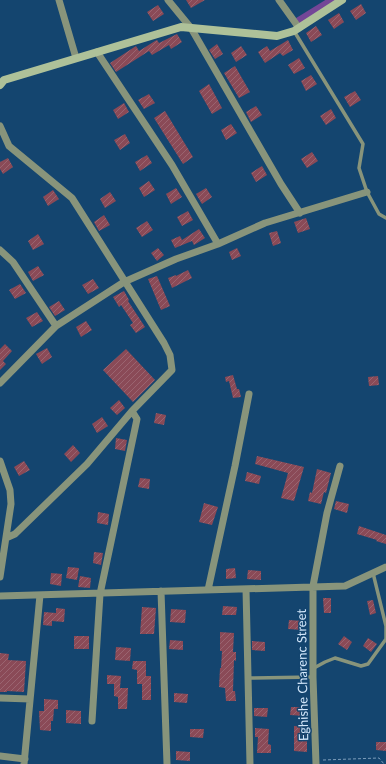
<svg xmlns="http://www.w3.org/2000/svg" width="386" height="764" font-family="Lato,sans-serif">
<defs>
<pattern id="building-hatch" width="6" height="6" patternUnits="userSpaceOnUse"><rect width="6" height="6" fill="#8a4a57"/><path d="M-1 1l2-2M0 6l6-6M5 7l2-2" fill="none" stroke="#9a6470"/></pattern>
</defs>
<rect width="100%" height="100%" fill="#14456f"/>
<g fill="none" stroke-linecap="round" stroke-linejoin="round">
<path stroke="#744697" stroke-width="7" d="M298 21 332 0"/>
</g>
<path fill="url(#building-hatch)" d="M186 0H205L191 8Z
M361 4 366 13 356 20 350 11Z
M158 5 164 14 153 21 147 12Z
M339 13 344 22 334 29 328 20Z
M316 26 322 35 311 42 306 33Z
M177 34 182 42 171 49 169 45 152 55 149 51 116 72 110 63 136 46 139 51 155 41 157 40 159 43Z
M288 40 293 50 283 56 280 53 265 63 258 52 267 46 270 51Z
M217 44 223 54 215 59 209 50Z
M241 46 247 55 236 62 231 53Z
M299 58 305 68 294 74 288 65Z
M235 66 250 92 239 98 224 73Z
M311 75 317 84 306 91 301 81Z
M209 84 222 108 212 114 199 91Z
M355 91 361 100 350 107 344 97Z
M149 94 155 103 144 109 138 100Z
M124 103 129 112 118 119 113 110Z
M256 106 262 115 251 122 246 112Z
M331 109 336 118 326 125 320 116Z
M165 111 193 157 183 164 154 118Z
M231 124 237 133 226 140 221 130Z
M125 134 130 143 120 150 114 140Z
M312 152 318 161 307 168 301 159Z
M147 155 152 163 140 171 135 162Z
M8 158 13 167 3 174 0 169V162Z
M262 166 267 175 256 182 251 173Z
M149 181 155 190 144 197 139 188Z
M176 188 182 197 171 204 166 194Z
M206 188 212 197 202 204 196 194Z
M53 190 59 199 48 206 43 197Z
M110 192 116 201 105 208 100 199Z
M188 211 193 220 182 226 177 217Z
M104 215 110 225 99 231 94 222Z
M306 218 310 229 298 233 294 222Z
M147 221 153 230 142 237 136 228Z
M199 229 205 238 194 245 192 241 175 248 171 240 180 236 182 240Z
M277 231 281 243 273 246 269 233Z
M38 234 44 244 33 250 28 241Z
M158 248 164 255 157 261 151 253Z
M237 248 241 256 232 260 229 252Z
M38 266 44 275 33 281 28 272Z
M188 270 192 278 172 288 168 278 176 275V276Z
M157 276 170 306 161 310 148 279Z
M93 279 99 288 88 294 82 285Z
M20 284 26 293 15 299 9 290Z
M124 291 129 300 128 301 145 327 136 333 130 325 133 323 121 305 119 307 113 297Z
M59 301 65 310 55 316 49 307Z
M37 312 43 321 32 327 26 318Z
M86 321 92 330 81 337 76 327Z
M5 344 12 351 3 361 6 364 0 370V349Z
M47 348 52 357 42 364 36 354Z
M126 349 155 380 133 402 103 370Z
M233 375 237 389H239L241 397 233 398 229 381 226 382 225 377Z
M378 376 379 385 369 386 368 377Z
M119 400 125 408 117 415 110 408Z
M156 413 166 415 164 425 154 423Z
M102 417 108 426 97 433 92 424Z
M116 438 127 440 125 451 115 449Z
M73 445 80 453 71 462 64 454Z
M257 456 304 467 294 501 281 498 288 473 255 464Z
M24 461 30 470 19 476 14 467Z
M317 469 331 473 326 493 324 492 321 504 308 501 310 492 312 493Z
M247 472 261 476 259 484 245 481Z
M140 478 150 479 149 489 138 487Z
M336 501 349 504 347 513 334 509Z
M204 503 218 507 212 525 199 522Z
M98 512 109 514 108 525 97 523Z
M359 526 386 535V544L376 541 377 540 357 534Z
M94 552 103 553 101 565 93 563Z
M68 567 79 568 77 580 66 578Z
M235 568 236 578 226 579V569Z
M248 570 261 571V580L247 579Z
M51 573 62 574 61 586 50 584Z
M80 576 91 578 90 588 78 587Z
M323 598H331V613H324Z
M373 600 376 613 370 615 367 601Z
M223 606 237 607 236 615H222Z
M142 607 156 608 154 634H140Z
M56 608 65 609 64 622 52 621V626L43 625 44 612 56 613Z
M171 609 186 610 185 623 170 622Z
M289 620 303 621 302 630 288 629Z
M220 632 234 633 233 652H236V661L234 660 233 691H235L236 701H226L225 688 219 687 220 668H221L222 651H220Z
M74 636H89V649H74Z
M344 636 352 642 347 650 338 644Z
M368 638 377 644 371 652 363 646Z
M170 640 183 641V650L169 649Z
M252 641 265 642V651L252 650Z
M116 647 131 648 130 661 115 660Z
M0 653 9 654 8 660 26 661 24 692 7 691V692H0Z
M133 661H146V676H151V700H142V684H137V670L132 669Z
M107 675 121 676 120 688H128L127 709H118V697L114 696V684H107Z
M174 693 188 694 187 703 174 702Z
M44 699 58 700V709H54L53 721H51V731L40 730 39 711H44Z
M291 707H304V716L290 715Z
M254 708H268L267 717 254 716Z
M66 710 81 711V724L66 723Z
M294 726 307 727V752L294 751Z
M255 728 269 729 268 744 271 745V753H257L258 737H255Z
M190 729H204L203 738 190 737Z
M376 742H386V751L376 750Z
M176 751 190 752V761L176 760Z"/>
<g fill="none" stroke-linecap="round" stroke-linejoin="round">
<path stroke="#7c9dbb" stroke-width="1" stroke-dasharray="3 2" stroke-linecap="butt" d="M323 760 379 758 384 764"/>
<path stroke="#88947b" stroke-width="3.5" d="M294 31 363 144 359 168 367 192 379 214 386 218
M314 668 325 662 335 658 361 666 368 664 386 639V626L373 573
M248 678 313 677"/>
<path stroke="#88947b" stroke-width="7" d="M59 0 76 58
M168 0 191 28 281 184 300 213
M279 0 299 28
M97 52 172 165 218 244
M0 126 9 146 72 198 164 343 170 355 172 370 132 411 87 464 15 534 6 538
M0 250 13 262 56 326
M0 383 56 326 124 282 176 259 218 244 265 223 367 192
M0 461 10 490 11 504 0 577
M246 589 250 764
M208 590 235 466 249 394
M161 591 167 764
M0 596 345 586 386 567
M0 698 30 699
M92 721 100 594 137 419 132 411
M0 756 25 759
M24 764 40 595
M316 764 313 677V586L327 513 340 466"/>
<path stroke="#aec199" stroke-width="8" d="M0 85 4 80 181 27 277 36 294 31 342 0"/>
</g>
<g text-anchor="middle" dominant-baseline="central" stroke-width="3" stroke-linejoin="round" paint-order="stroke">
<g font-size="13" fill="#d2e6fa" stroke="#14456f">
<text transform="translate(302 675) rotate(-91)">Eghishe Charenc Street</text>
</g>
</g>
</svg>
